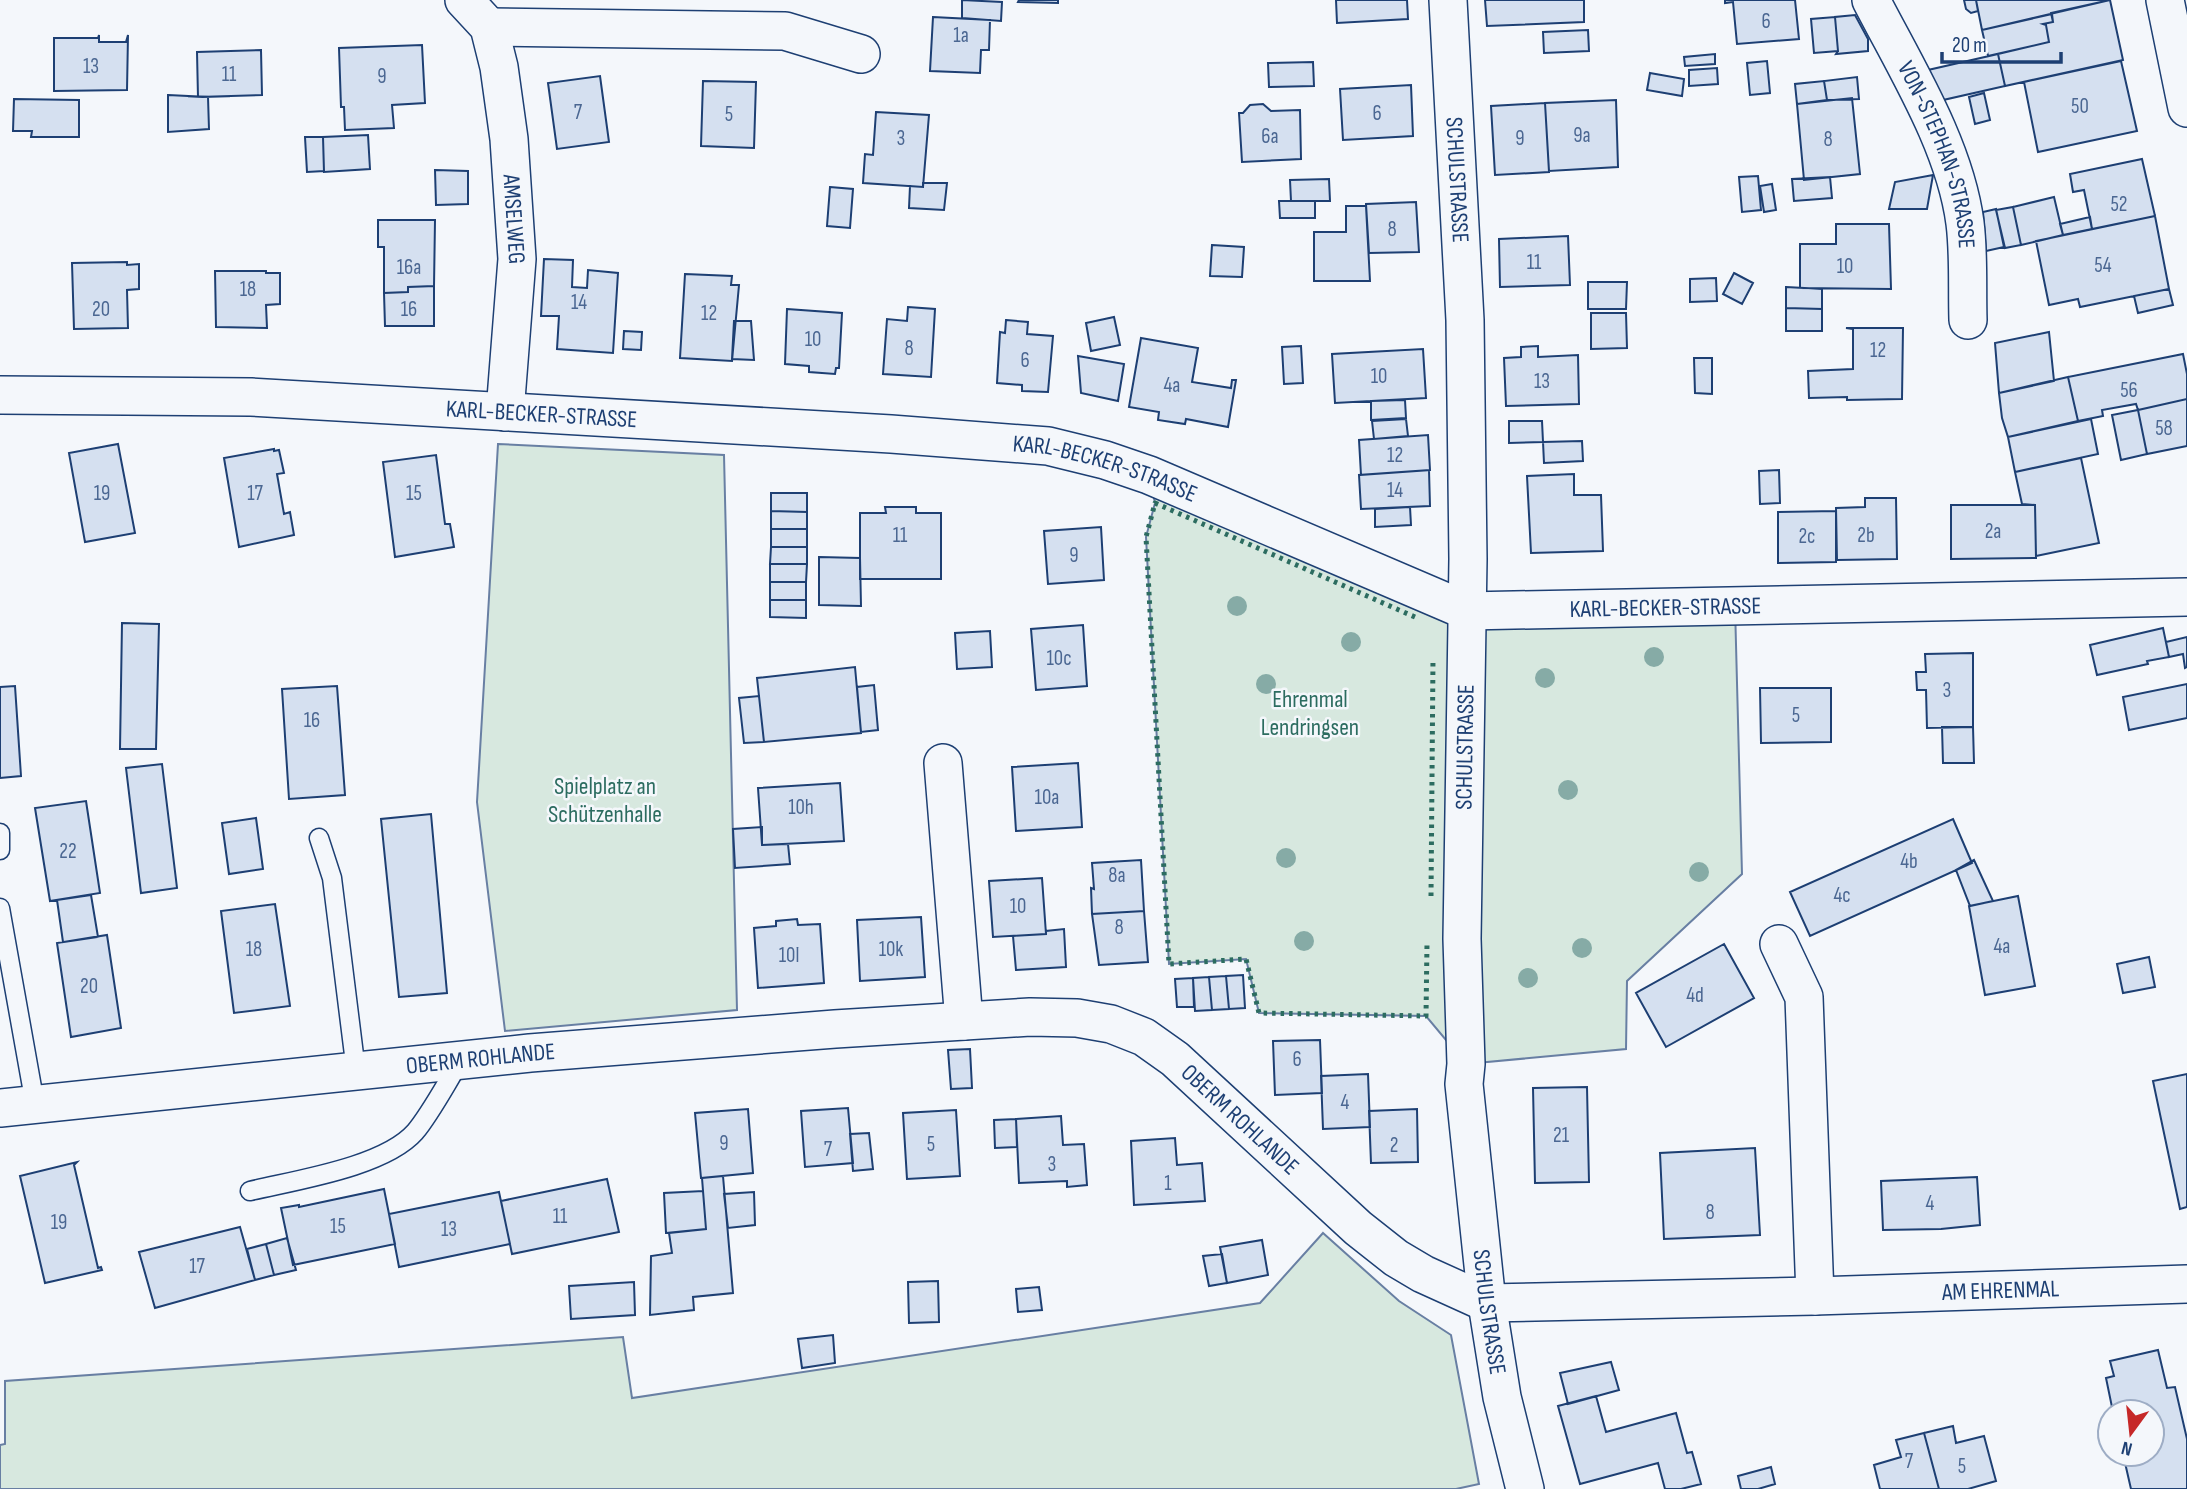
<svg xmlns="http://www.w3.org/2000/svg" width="2187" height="1489" font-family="'Sofia Sans Condensed',sans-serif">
<rect width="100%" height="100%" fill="#f4f7fb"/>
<path fill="#d7e8df" stroke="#687fa3" stroke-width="2" d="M498 444 724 455 737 1010 505 1031 477 802Z
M1149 475 1467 611 1735 606 1742 874 1627 981 1626 1049 1466 1064 1426 1016 1259 1013 1246 959 1169 964 1146 537 1155 503Z
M1323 1233 1399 1301 1451 1335 1479 1484 1456 1489H0V1445L5 1444V1381L623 1337 632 1398 1260 1303Z"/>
<path fill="#d5e0f0" stroke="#1d3f73" stroke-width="2" d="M962 0 1002 2 1001 21 962 18Z
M1019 0H1058V3L1018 2Z
M1336 0H1407L1408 19 1337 23Z
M1485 0H1584V22L1487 26Z
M1725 0H1795L1799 39 1737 44 1733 2 1725 3Z
M1964 0H1976L1978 11 1971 13 1966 9Z
M1976 0H2110L1982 30Z
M2110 0 2123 60 2005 86 1998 54 2049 42 2046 25 2043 24 2053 22 2051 13Z
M2052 14 2053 22 2043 24 2046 25 2049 42 1988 56 1982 30Z
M1855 15 1868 39V51L1836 54 1838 51 1835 17Z
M933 17 990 20 989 50H981L980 73 930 71Z
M1835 17 1838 51 1814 53 1811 19Z
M1588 30 1589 51 1544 53 1543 32Z
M99 35V42H126L128 35 127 90 54 91V38H98Z
M422 45 425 103 392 105 394 128 345 130 344 107H341L339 48Z
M261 50 262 95 198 97 197 52Z
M1715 54V64L1685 66 1684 57Z
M1998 54 2005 86 1943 100 1928 70Z
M1767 61 1770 93 1750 95 1747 63Z
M2121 61 2137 131 2038 152 2024 82Z
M1313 62 1314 86 1269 87 1268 63Z
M1717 68 1718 84 1689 86V70Z
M1650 73 1684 79 1682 96 1647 90Z
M600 76 609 142 557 149 548 83Z
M1857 77 1859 99 1827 100 1824 81Z
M703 81 756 82 754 148 701 146Z
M1824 81 1827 100 1797 104 1795 84Z
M1411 85 1413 136 1343 140 1340 89Z
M1984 93 1990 120 1975 124 1969 97Z
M168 95 208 97 209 129 168 132Z
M1852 98 1860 174 1804 180 1797 104Z
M14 99 79 100V137H31L32 131H13Z
M1616 100 1618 167 1549 171 1545 103Z
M1545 103 1549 172 1495 175 1491 106Z
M1263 104 1271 111 1300 110 1301 159 1242 162 1239 113H1243L1250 105Z
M876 112 929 115 923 187 863 183 865 154 873 155Z
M368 135 370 169 324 172 323 137Z
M305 137H323L324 171 307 172Z
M2142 159 2155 216 2092 229 2084 190 2073 192 2070 174Z
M435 170 468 171V204L436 205Z
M1933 175 1927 209H1889L1895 182Z
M1758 176 1761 210 1742 212 1739 177Z
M1830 177 1832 198 1794 201 1792 179Z
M1329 179 1330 201H1291L1290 180Z
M923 183H947L944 210 909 208 910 186 923 187Z
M1772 184 1776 210 1764 212 1760 186Z
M830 187 853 189 850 228 827 226Z
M2054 197 2063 235 2021 245 2013 207Z
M1279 201H1315V218H1280Z
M1416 202 1419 252 1369 253 1366 204Z
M1346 206H1366L1370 281H1314V232H1346Z
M2013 207 2021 245 2005 248 1996 210Z
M1996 209 2004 247 1986 251 1983 212Z
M2155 216 2169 289 2080 307 2078 299 2049 305 2036 241Z
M2090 217 2092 229 2063 235 2060 224Z
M378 220H435L434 286 408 287V292L384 293V247H378Z
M1836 224H1889L1891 289 1800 288V244H1836Z
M1568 236 1570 285 1500 287 1499 239Z
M1212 245 1244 247 1242 277 1210 276Z
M544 259 573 260 572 287 587 288 588 270 618 273 613 353 557 349 559 316H541Z
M127 262V265L139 264V289L127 290 128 328 74 329 72 263Z
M215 271H266V273H280V304L266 305 267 328 216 327Z
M1734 273 1753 283 1742 304 1723 294Z
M685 274 732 276 731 285H739L732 361 680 358Z
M1716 278 1717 301 1690 302V279Z
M1588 282H1627L1626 309H1588Z
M434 286V326H385L384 293 408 292V287Z
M1786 287 1822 289V309L1786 308Z
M2169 289 2173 305 2138 313 2134 296Z
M908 307 935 309 931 377 883 374 887 319 907 321Z
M1786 308 1822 309V331H1786Z
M787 309 842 313 839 368H836L835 374 809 372V366L785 364Z
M1591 313H1626L1627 348 1591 349Z
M1114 317 1120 345 1091 351 1086 323Z
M1006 320 1028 322 1027 334 1053 336 1048 392 1022 391V385L997 383 1000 332 1005 333Z
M734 321H751L754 360 732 359Z
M1846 328H1903L1902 399 1847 400V397L1809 398 1808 371 1853 369V329Z
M624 331 642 332 641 350 623 349Z
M2049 332 2054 381 1999 393 1995 343Z
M1141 338 1198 348 1192 382 1231 388 1232 380H1236L1228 427 1186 419 1185 424 1158 420 1159 412 1129 407Z
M1301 346 1303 383 1284 384 1282 347Z
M1538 346V357L1578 355 1579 404 1506 406 1504 358 1521 357V347Z
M1423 349 1426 398 1335 403 1332 354Z
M2183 354 2187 374V399L2138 410 2136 404 2102 410 2103 416 2078 421 2068 377Z
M1078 356 1124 364 1118 401 1081 393Z
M1694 358H1712V394L1695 393Z
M2068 377 2078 421 2008 437 2002 418 1999 393Z
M2187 399V446L2147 454 2138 410Z
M1405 400 1406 418 1371 420V401Z
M2138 410 2147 454 2121 460 2112 415Z
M1406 419 1408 436 1374 439 1372 421Z
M2091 419 2098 454 2015 472 2008 437Z
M1509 421H1542L1543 442 1509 443Z
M1428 435 1430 470 1361 475 1359 440Z
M1582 441 1583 461 1544 463 1543 442Z
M118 444 135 533 85 542 69 453Z
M274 449V451L279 450 284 473 277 474 284 514 290 512 294 535 239 547 224 458Z
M436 455 445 524H450L454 547 395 557 383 462Z
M2081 458 2099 543 2036 556 2035 505 2022 504 2015 472Z
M1429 470 1430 506 1361 509 1359 475Z
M1779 470 1780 503 1760 504 1759 471Z
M1574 474V495H1601L1603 551 1531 553 1527 476Z
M771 493H807V512L771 511Z
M1865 498H1896L1897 559 1837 560 1836 508 1865 507Z
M1951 505H2035L2036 558 1951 559Z
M885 507H916V513H941V579H860V513H886Z
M1410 507 1411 525 1375 527V509Z
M771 511 807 512V529H771Z
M1836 511V562L1778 563V512Z
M1101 527 1104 580 1048 584 1044 531Z
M771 529H807V547H771Z
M771 547H807V564H770Z
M819 557 860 558 861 606 819 605Z
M770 564H807L806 582H770Z
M770 582H806V600H770Z
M770 600H806V618L770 617Z
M122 623 159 624 156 749H120Z
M1083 625 1087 686 1036 690 1031 629Z
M2163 628 2169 657 2147 661 2148 664 2097 675 2090 645Z
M990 631 992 667 957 669 955 633Z
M2187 637V667L2185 668 2183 654 2169 657 2166 642Z
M1973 653V727L1927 728 1926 690H1917L1916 672H1926L1925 654Z
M855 667 861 733 764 742 757 678Z
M2187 684V718L2129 730 2123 697Z
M874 685 878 730 861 732 857 687Z
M15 686 21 776 0 778V687Z
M337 686 345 795 289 799 282 689Z
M1760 688H1831V742L1761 743Z
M759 696 764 742 744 743 739 698Z
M1942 727H1973L1974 763H1943Z
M1078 763 1082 827 1016 831 1012 767Z
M162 764 177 888 141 893 126 768Z
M840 783 844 841 762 845 758 788Z
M86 801 100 893 50 901 35 808Z
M431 814 447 993 399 997 381 819Z
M256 818 263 869 229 874 222 823Z
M1953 819 1972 863 1810 936 1790 892Z
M762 827V845L788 844 790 864 735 868 733 829Z
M1141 860 1144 911 1092 914 1091 888 1094 889 1092 863Z
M1974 860 1993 901 1970 906 1956 870Z
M1042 878 1046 934 993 937 989 881Z
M91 895 98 937 63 942 57 900Z
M2018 896 2035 986 1985 995 1969 906Z
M275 904 290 1006 234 1013 221 911Z
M1144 911 1148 962 1099 965 1092 914Z
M921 917 925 977 860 981 857 920Z
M797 919 798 925 820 924 824 983 758 988 754 928 776 926V921Z
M1064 929 1066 967 1016 970 1013 936 1046 934V931Z
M107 935 121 1028 71 1037 57 943Z
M1724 944 1754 998 1666 1047 1636 993Z
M2149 957 2155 987 2123 993 2117 964Z
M1243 975 1245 1008 1229 1009 1226 976Z
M1226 976 1229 1009 1212 1010 1209 977Z
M1209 977 1212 1010 1195 1011 1193 978Z
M1193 978 1194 1007H1177L1175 979Z
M1320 1040 1322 1093 1275 1095 1273 1041Z
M970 1049 972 1088 951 1089 948 1050Z
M1368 1074 1370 1127 1323 1129 1321 1076Z
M2187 1074V1207L2180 1209 2153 1081Z
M1587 1087 1589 1182 1535 1183 1533 1088Z
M848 1108 853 1163 805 1167 801 1111Z
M748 1109 753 1173 701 1178 695 1113Z
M1417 1109 1418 1162 1371 1163 1369 1111Z
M956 1110 960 1176 907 1179 903 1113Z
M1061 1116 1063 1145 1084 1144 1087 1185 1067 1187V1181L1019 1183 1016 1119Z
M1016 1119 1017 1147 995 1148 994 1120Z
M869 1133 873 1169 853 1171 850 1134Z
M1175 1138 1177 1165 1202 1163 1205 1201 1134 1205 1131 1141Z
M1755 1148 1760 1235 1664 1239 1660 1153Z
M77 1162 74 1165 98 1268 101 1267 102 1270 45 1283 20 1176Z
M723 1176 733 1293 693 1297 694 1310 650 1315 651 1256 672 1253 669 1233 706 1229 702 1178Z
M1977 1177 1980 1225 1941 1229 1883 1230 1881 1181Z
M607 1179 619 1232 512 1254 501 1201Z
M384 1189 395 1244 293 1265 281 1208 299 1205V1207Z
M703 1191 706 1229 666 1233 664 1193Z
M499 1192 510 1244 399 1267 389 1214Z
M754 1192 755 1225 728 1228 724 1194Z
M240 1227 255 1280 155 1308 139 1252Z
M287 1238 296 1270 274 1275 266 1244Z
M1262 1240 1268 1275 1227 1283 1220 1247Z
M266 1244 274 1275 255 1280 247 1249Z
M1222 1254 1227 1283 1209 1286 1203 1256Z
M938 1281 939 1322 909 1323 908 1282Z
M634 1282 635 1315 571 1319 569 1286Z
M1039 1287 1042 1310 1018 1312 1016 1289Z
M833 1335 835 1363 802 1368 798 1339Z
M2158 1350 2167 1388 2175 1387 2187 1439V1489H2131L2123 1454H2152V1412H2113L2106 1378 2114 1376 2110 1361Z
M1611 1362 1619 1390 1568 1404 1560 1373Z
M1596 1396 1606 1432 1676 1413 1687 1453 1692 1452 1701 1484 1681 1489H1665L1658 1463 1580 1484 1558 1406Z
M1953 1426 1956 1443 1984 1436 1996 1481 1968 1489H1939L1924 1433Z
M1924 1433 1939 1489H1880L1874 1465 1901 1457 1896 1440Z
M1771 1467 1775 1484 1758 1489H1741L1738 1476Z"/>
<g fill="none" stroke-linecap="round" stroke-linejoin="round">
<g stroke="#1d3f73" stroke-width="21">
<path id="service" d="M319 838 332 878 356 1071
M0 850V833
M0 908 35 1104
M250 1191C296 1180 384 1167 415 1132 431 1113 447 1082 461 1060"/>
</g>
<g stroke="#1d3f73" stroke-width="40">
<g id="minor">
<path id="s1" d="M464 0 489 27 499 67 509 139 517 259 505 412"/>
<path id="s2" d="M1448 0 1465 320 1468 559 1462 939 1466 1064 1464 1084 1487 1303 1502 1397 1525 1489"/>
<path id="s3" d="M1871 0C1906 68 1955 146 1965 223 1969 254 1967 288 1968 320"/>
<path d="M2165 0 2187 108"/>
<path d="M489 27 785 31 861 54"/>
<path id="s4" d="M0 395 251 397 891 434 1048 446 1105 460 1149 475 1467 611 2187 597"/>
<path d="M943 763 964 1021"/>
<path d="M1779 944 1804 997 1815 1296"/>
<path id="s5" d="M0 1108 530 1053 835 1029 1030 1017 1077 1018 1111 1024 1144 1037 1175 1059 1358 1228 1396 1258 1423 1274 1487 1303 1815 1296 2187 1284"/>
</g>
</g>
<use href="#service" stroke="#f4f7fb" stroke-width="18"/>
<use href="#minor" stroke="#f4f7fb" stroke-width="37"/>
<path stroke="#2c6c60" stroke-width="5" stroke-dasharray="3.5 5" stroke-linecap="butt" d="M1415 617 1155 503 1146 537 1169 964 1246 959 1259 1013 1426 1016 1427 943
M1431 896 1433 658"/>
</g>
<g fill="#86aba6">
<circle cx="1237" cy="606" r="10"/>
<circle cx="1351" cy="642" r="10"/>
<circle cx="1654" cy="657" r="10"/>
<circle cx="1545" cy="678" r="10"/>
<circle cx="1266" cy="684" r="10"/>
<circle cx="1568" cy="790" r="10"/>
<circle cx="1286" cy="858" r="10"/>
<circle cx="1699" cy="872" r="10"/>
<circle cx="1304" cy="941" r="10"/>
<circle cx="1582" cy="948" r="10"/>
<circle cx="1528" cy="978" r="10"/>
</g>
<g text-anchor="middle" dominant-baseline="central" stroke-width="5" stroke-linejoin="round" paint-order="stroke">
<g font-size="21" fill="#4b6792">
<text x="1766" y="21">6</text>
<text x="961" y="35">1a</text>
<text x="91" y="66">13</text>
<text x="229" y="74">11</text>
<text x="382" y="76">9</text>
<text x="2080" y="106">50</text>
<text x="578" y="112">7</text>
<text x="1377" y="113">6</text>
<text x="729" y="114">5</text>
<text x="1582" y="135">9a</text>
<text x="1270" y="136">6a</text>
<text x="901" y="138">3</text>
<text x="1520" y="138">9</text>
<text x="1828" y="139">8</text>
<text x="2119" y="204">52</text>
<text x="1392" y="229">8</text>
<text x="1534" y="262">11</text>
<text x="2103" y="265">54</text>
<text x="1845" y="266">10</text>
<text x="409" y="267">16a</text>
<text x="248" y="289">18</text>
<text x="579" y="302">14</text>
<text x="101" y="309">20</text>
<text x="409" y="309">16</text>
<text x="709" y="313">12</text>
<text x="813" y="339">10</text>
<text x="909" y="348">8</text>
<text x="1878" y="350">12</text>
<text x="1025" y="360">6</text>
<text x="1379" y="376">10</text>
<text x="1542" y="381">13</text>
<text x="1172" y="385">4a</text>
<text x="2129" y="390">56</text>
<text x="2164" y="428">58</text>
<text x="1395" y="455">12</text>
<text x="1395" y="490">14</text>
<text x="102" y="493">19</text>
<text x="255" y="493">17</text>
<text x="414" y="493">15</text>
<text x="1993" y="531">2a</text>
<text x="900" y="535">11</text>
<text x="1866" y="535">2b</text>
<text x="1807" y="536">2c</text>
<text x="1074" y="555">9</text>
<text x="1059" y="658">10c</text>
<text x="1947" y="690">3</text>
<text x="1796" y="715">5</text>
<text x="312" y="720">16</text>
<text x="1047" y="797">10a</text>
<text x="801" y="807">10h</text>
<text x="68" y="851">22</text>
<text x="1909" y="861">4b</text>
<text x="1117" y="875">8a</text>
<text x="1842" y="895">4c</text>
<text x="1018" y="906">10</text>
<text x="1119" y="927">8</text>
<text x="2002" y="946">4a</text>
<text x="254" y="949">18</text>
<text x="891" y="949">10k</text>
<text x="789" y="955">10l</text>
<text x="89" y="986">20</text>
<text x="1695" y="995">4d</text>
<text x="1297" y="1059">6</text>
<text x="1345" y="1102">4</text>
<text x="1561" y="1135">21</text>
<text x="724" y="1143">9</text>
<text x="931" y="1144">5</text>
<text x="1394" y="1145">2</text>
<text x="828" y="1149">7</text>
<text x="1052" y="1164">3</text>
<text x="1168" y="1183">1</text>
<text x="1930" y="1203">4</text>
<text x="1710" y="1212">8</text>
<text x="560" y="1216">11</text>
<text x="59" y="1222">19</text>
<text x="338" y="1226">15</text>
<text x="449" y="1229">13</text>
<text x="197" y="1266">17</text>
<text x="1909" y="1461">7</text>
<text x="1962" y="1466">5</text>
</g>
<g font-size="24" fill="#1d3f73" stroke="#f4f7fb">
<text stroke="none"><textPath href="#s3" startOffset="170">VON-STEPHAN-STRASSE</textPath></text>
<text stroke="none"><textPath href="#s2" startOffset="180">SCHULSTRASSE</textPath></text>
<text stroke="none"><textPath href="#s1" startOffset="231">AMSELWEG</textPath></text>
<text stroke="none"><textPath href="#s4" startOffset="542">KARL-BECKER-STRASSE</textPath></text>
<text stroke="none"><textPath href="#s4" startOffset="1110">KARL-BECKER-STRASSE</textPath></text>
<text stroke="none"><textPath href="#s4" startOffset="1699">KARL-BECKER-STRASSE</textPath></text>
<text transform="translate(1465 747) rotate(-89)">SCHULSTRASSE</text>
<text stroke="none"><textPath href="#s5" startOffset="483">OBERM ROHLANDE</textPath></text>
<text stroke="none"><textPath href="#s5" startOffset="1278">OBERM ROHLANDE</textPath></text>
<text stroke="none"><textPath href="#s5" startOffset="2102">AM EHRENMAL</textPath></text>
<text stroke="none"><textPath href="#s2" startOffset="1314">SCHULSTRASSE</textPath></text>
</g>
<g font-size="24" fill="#2c6c60" stroke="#f4f7fb">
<text x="1310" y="699">Ehrenmal<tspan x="1310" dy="28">Lendringsen</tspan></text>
<text x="605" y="786">Spielplatz an<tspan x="605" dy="28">Schützenhalle</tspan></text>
</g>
</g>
<g transform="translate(2131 1433) rotate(195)"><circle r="33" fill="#f4f7fb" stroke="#9eadc5" stroke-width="2"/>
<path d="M0-5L12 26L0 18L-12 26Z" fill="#c62828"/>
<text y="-10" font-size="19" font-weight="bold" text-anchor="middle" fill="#1d3f73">N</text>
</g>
<path d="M1942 52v10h119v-10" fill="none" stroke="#1d3f73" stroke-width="3.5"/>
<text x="1952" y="52" font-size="21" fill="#1d3f73" stroke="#f4f7fb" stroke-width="5" paint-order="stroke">20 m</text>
</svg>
